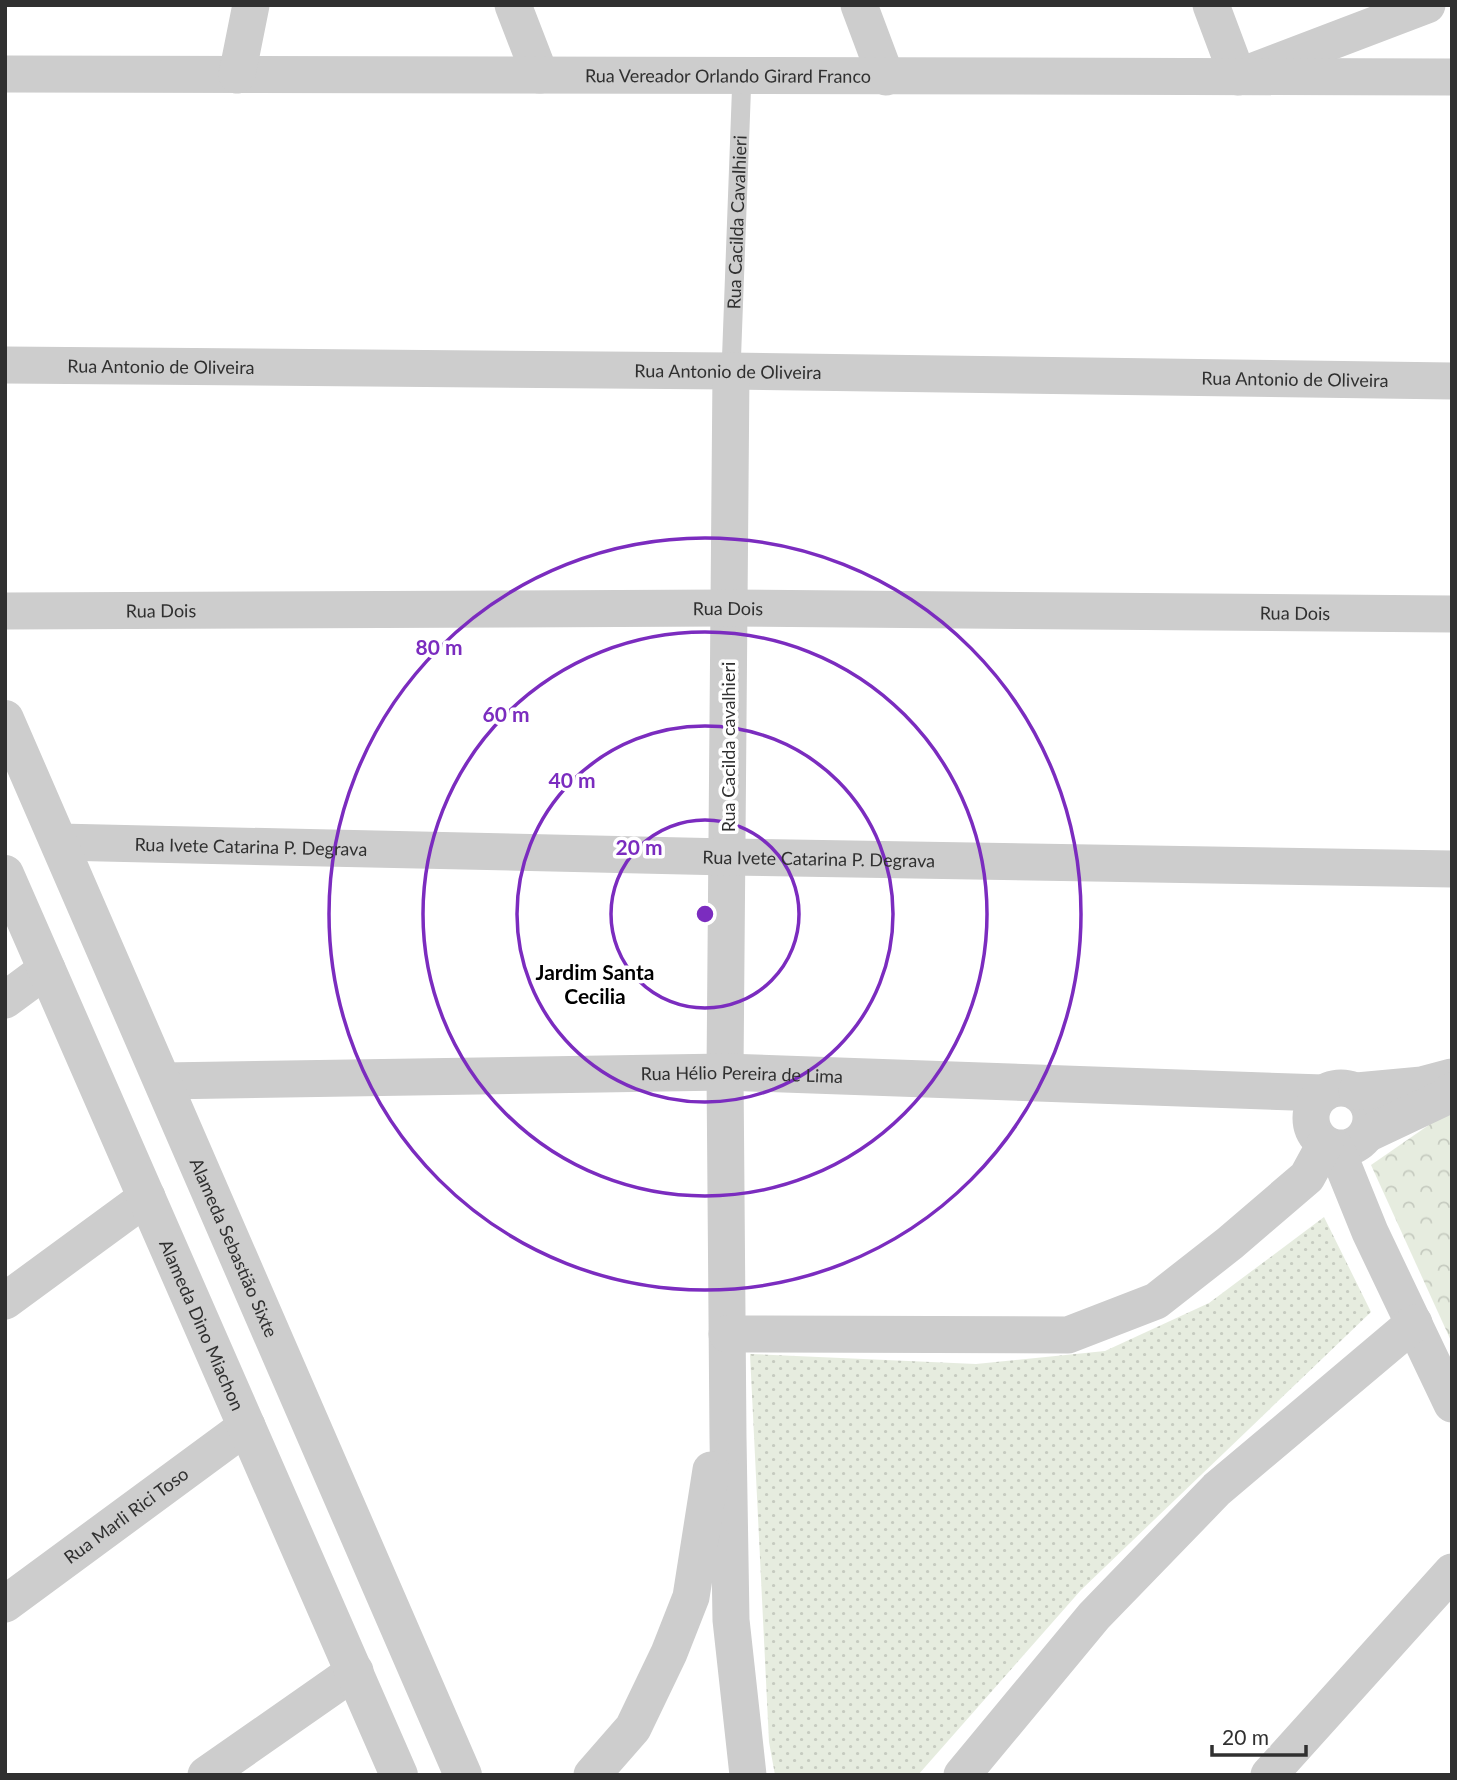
<svg xmlns="http://www.w3.org/2000/svg" width="1457" height="1780" font-family="Lato,sans-serif">
<defs>
<pattern id="grass-dots" width="8" height="8" patternUnits="userSpaceOnUse" patternTransform="scale(1.75)"><rect width="8" height="8" fill="#e6ecdf"/><path d="M2 2h.1M6 6h.1" fill="none" stroke="#c6cbc0" stroke-width="1.8" stroke-linecap="round"/></pattern>
<pattern id="forest-crowns" width="20" height="18" patternUnits="userSpaceOnUse" patternTransform="scale(1.75)"><rect width="20" height="18" fill="#e6ecdf"/><path d="M2 6a3 3 0 1 1 6 0M12 15a3 3 0 1 1 6 0" fill="none" stroke="#c6cbc0"/></pattern>
</defs>
<rect width="100%" height="100%" fill="#fff"/>
<path fill="url(#grass-dots)" d="M1324 1217 1371 1312 1081 1590 918 1775H775L769 1742 750 1354 976 1364 1105 1351 1209 1303Z"/>
<path fill="url(#forest-crowns)" d="M1452 1109V1343L1371 1165Z"/>
<g fill="none" stroke-linecap="round" stroke-linejoin="round">
<path stroke="#cdcdcd" stroke-width="19" id="s1" d="M731 371 742 75"/>
<g stroke="#cdcdcd" stroke-width="37">
<path d="M513 5 540 75"/>
<path d="M859 5 886 77"/>
<path d="M1211 5 1238 77 1427 5"/>
<path id="s2" d="M5 74 1452 77"/>
<path d="M237 75 251 5"/>
<path id="s3" d="M5 365 731 371 1452 381"/>
<path d="M731 371 725 1072 728 1437 731 1620 748 1775"/>
<path id="s4" d="M5 611 729 608 1452 614"/>
<path id="s5" d="M59 842 728 857 1452 869"/>
<path d="M5 1000 47 969"/>
<path id="s6" d="M163 1081 725 1072 1323 1093"/>
<circle cx="1341" cy="1118" r="30"/>
<path d="M1357 1091 1422 1085 1452 1077"/>
<path d="M1367 1134 1441 1099 1452 1091"/>
<path d="M1336 1148 1370 1232 1452 1404"/>
<path d="M5 1301 147 1197"/>
<path d="M727 1334 1068 1335 1156 1301 1230 1243 1307 1177 1325 1144"/>
<path id="s7" d="M5 1604 247 1426"/>
<path d="M206 1775 355 1671"/>
<path d="M592 1775 633 1728 669 1653 691 1597 711 1470"/>
<path d="M962 1775 1094 1616 1217 1489 1414 1323"/>
<path d="M1269 1775 1452 1572"/>
</g>
<g stroke="#cdcdcd" stroke-width="38">
<path id="s8" d="M5 719 463 1775"/>
<path id="s9" d="M5 874 399 1775"/>
</g>
</g>
<g fill="none" stroke="#7b2cbf" stroke-width="3.5">
<circle cx="705" cy="914" r="94"/>
<circle cx="705" cy="914" r="188"/>
<circle cx="705" cy="914" r="282"/>
<circle cx="705" cy="914" r="376"/>
</g>
<g text-anchor="middle" dominant-baseline="central" stroke-width="7" stroke-linejoin="round" paint-order="stroke">
<g font-size="18" fill="#303030" stroke="#fff">
<text stroke="none"><textPath href="#s2" startOffset="723">Rua Vereador Orlando Girard Franco</textPath></text>
<text stroke="none"><textPath href="#s1" startOffset="149">Rua Cacilda Cavalhieri</textPath></text>
<text stroke="none"><textPath href="#s3" startOffset="156">Rua Antonio de Oliveira</textPath></text>
<text stroke="none"><textPath href="#s3" startOffset="723">Rua Antonio de Oliveira</textPath></text>
<text stroke="none"><textPath href="#s3" startOffset="1290">Rua Antonio de Oliveira</textPath></text>
<text stroke="none"><textPath href="#s4" startOffset="723">Rua Dois</textPath></text>
<text stroke="none"><textPath href="#s4" startOffset="156">Rua Dois</textPath></text>
<text stroke="none"><textPath href="#s4" startOffset="1290">Rua Dois</textPath></text>
<text transform="translate(728 747) rotate(-90)">Rua Cacilda cavalhieri</text>
<text stroke="none"><textPath href="#s5" startOffset="192">Rua Ivete Catarina P. Degrava</textPath></text>
<text stroke="none"><textPath href="#s5" startOffset="760">Rua Ivete Catarina P. Degrava</textPath></text>
<text stroke="none"><textPath href="#s6" startOffset="579">Rua Hélio Pereira de Lima</textPath></text>
<text stroke="none"><textPath href="#s8" startOffset="576">Alameda Sebastião Sixte</textPath></text>
<text stroke="none"><textPath href="#s9" startOffset="492">Alameda Dino Miachon</textPath></text>
<text stroke="none"><textPath href="#s7" startOffset="150">Rua Marli Rici Toso</textPath></text>
</g>
<g font-size="21" font-weight="bold" fill="#000" stroke="#fff">
<text x="595" y="971">Jardim Santa<tspan x="595" dy="24">Cecilia</tspan></text>
</g>
</g>
<circle cx="705" cy="914" r="10" fill="#7b2cbf" stroke="#fff" stroke-width="3.5"/>
<g font-size="21" text-anchor="middle" font-weight="bold" fill="#7b2cbf" stroke="#fff" stroke-width="7" stroke-linejoin="round" paint-order="stroke">
<text x="439" y="655">80 m</text>
<text x="506" y="722">60 m</text>
<text x="572" y="788">40 m</text>
<text x="639" y="855">20 m</text>
</g>
<rect width="1457" height="1780" fill="none" stroke="#303030" stroke-width="14"/>
<path d="M1212 1745v10h94v-10" fill="none" stroke="#303030" stroke-width="3.5"/>
<text x="1222" y="1745" font-size="21" fill="#303030" stroke="#ffffff" stroke-width="5" paint-order="stroke">20 m</text>
</svg>
